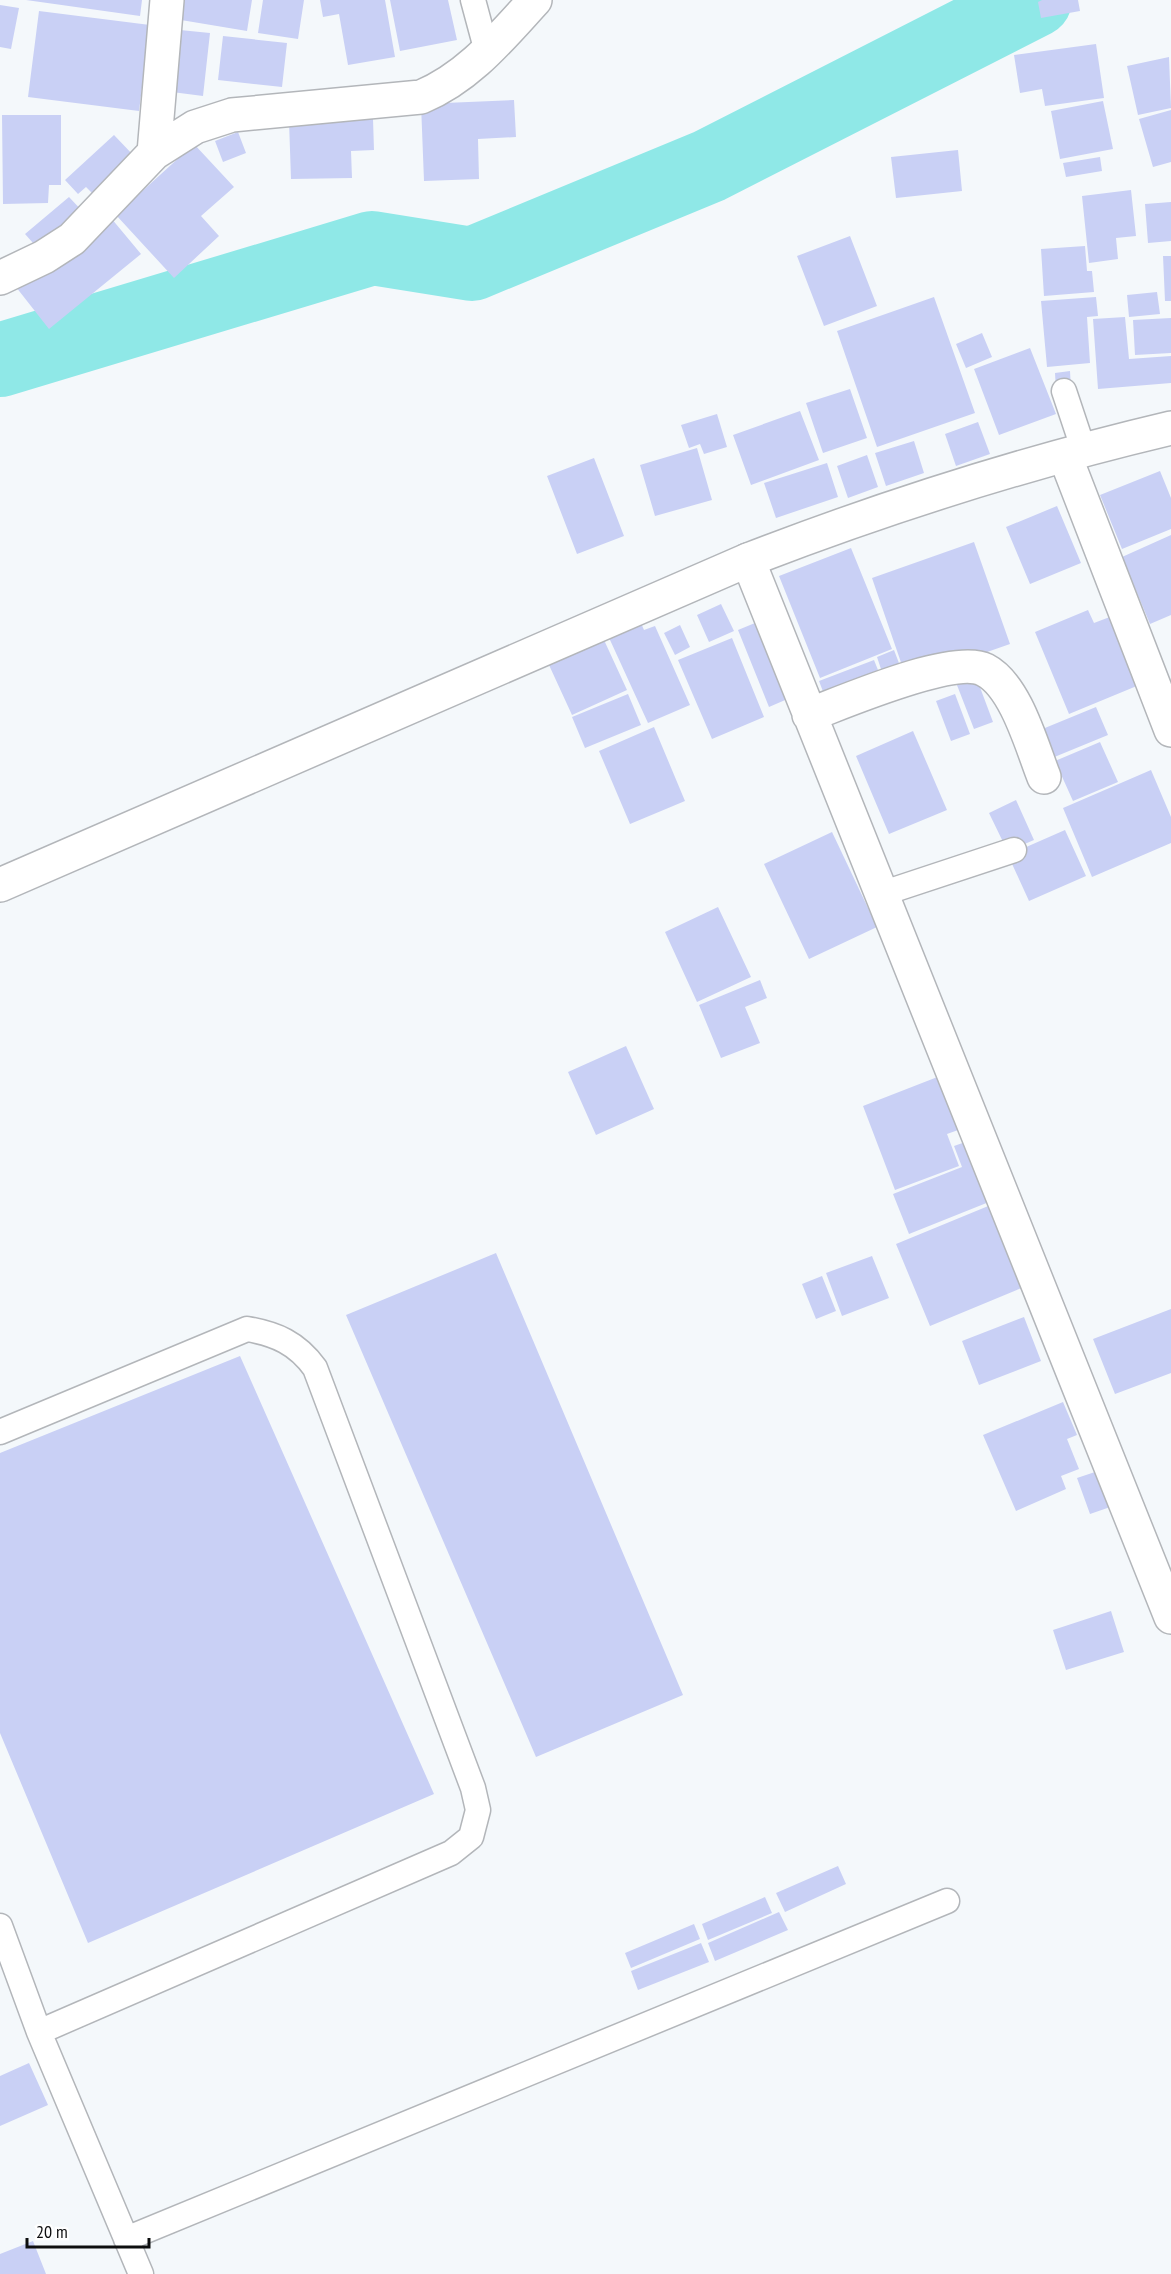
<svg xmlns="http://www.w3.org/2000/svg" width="1171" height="2274" font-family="'PT Sans Narrow',sans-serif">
<rect width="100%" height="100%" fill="#f4f8fb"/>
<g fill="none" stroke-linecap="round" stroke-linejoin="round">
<path stroke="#8fe8e7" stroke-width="74" d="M0 360 372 248 472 264 709 166 1035 0"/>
</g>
<path fill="#c9d0f5" d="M26 0H142L140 16Z
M179 0H252L247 31 175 19Z
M263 0H304L298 39 258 33Z
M320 0H385L395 57 348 65 339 14 323 17Z
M390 0H448L457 40 400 51Z
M1042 0H1078L1080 11 1041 18 1038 2Z
M0 5 19 8 11 49 0 47Z
M39 11 150 25 139 111 28 97Z
M180 30 210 33 203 96 172 92Z
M223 36 287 43 282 87 218 80Z
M1096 44 1104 98 1045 106 1042 89 1020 93 1014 55Z
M1169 57 1171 108 1138 115 1127 66Z
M514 100 516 137 478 139 479 179 424 181 421 104Z
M1103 101 1113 149 1060 159 1051 111Z
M1171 110V162L1153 167 1139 119Z
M2 115H61V185H49L48 203 3 204Z
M373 119 374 150 351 151 352 178 291 179 289 121Z
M238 132 246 153 223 162 215 141Z
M114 135 135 157 94 195 86 187 78 194 65 180Z
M194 144 234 187 201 216 219 236 174 278 116 215Z
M958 150 962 191 896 198 891 157Z
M1100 157 1102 171 1066 177 1063 163Z
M1131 190 1136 236 1116 238 1118 259 1089 263 1082 196Z
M69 197 85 214 41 252 25 234Z
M1171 202V241L1148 243 1145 204Z
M106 212 141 254 49 329 16 287Z
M850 236 877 306 824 326 797 256Z
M1085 246 1087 271H1092L1094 292 1044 296 1041 249Z
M1163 256H1171V301H1165Z
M1157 292 1160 314 1129 317 1127 295Z
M934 297 975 413 877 447 837 331Z
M1096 297 1098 316 1087 317 1090 363 1047 367 1041 301Z
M1125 317 1129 359 1171 356V383L1098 389 1093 319Z
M1171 318V353L1135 355 1133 320Z
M982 333 992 357 966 368 956 344Z
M1030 348 1056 414 999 435 974 369Z
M1070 371 1071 389 1056 390 1055 373Z
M850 389 867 438 823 453 806 403Z
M800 411 819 460 751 485 733 435Z
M717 414 727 447 704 454 700 444 689 448 681 425Z
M978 422 990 454 956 466 945 434Z
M914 441 924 473 886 486 875 453Z
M697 448 712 500 655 516 640 465Z
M867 455 878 487 848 498 837 466Z
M594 458 624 536 577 554 547 476Z
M827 463 838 497 776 518 764 483Z
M1160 471 1171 498V529L1122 549 1100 495Z
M1057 506 1081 563 1030 584 1006 527Z
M1171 535V615L1150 624 1122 557Z
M974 542 1010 644 907 680 872 578Z
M851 548 892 649 820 678 779 576Z
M721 604 734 631 709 642 697 615Z
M1088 610 1094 623 1115 615 1144 683 1069 714 1035 632Z
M637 614 644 630 655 626 690 705 648 723 605 629Z
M767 618 799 694 769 707 738 630Z
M680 625 690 647 675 655 664 633Z
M732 638 764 717 712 739 678 660Z
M604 640 627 690 572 715 549 665Z
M894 650 902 671 884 678 877 657Z
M874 660 882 680 827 702 819 681Z
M975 674 993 722 974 729 955 680Z
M628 694 641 725 585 748 572 717Z
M955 694 970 734 951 741 936 701Z
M1096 707 1108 735 1052 758 1040 730Z
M654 727 685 801 630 824 599 751Z
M913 731 947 810 889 834 856 756Z
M1100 742 1118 782 1073 801 1055 761Z
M1151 770 1171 817V843L1092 877 1063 808Z
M1016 800 1034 840 1020 846H1005L989 813Z
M1065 830 1086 876 1029 901 1008 855Z
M832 832 877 927 809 959 764 864Z
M718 907 751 977 697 1002 665 932Z
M760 980 767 998 745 1007 760 1043 721 1058 699 1005Z
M626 1046 654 1109 596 1135 568 1072Z
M940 1076 961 1129 947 1134 959 1166 895 1190 863 1106Z
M971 1140 994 1200 909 1234 893 1194 962 1167 954 1146Z
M998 1202 1031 1284 930 1326 896 1244Z
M496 1253 683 1695 536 1757 346 1315Z
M872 1256 889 1298 842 1316 826 1273Z
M822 1276 836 1311 816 1319 802 1284Z
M1171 1309V1373L1115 1394 1093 1339Z
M1024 1317 1041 1361 979 1385 962 1341Z
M240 1356 434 1794 88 1943 0 1733V1453Z
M1063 1402 1077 1435 1067 1439 1079 1469 1061 1476 1066 1489 1016 1511 983 1435Z
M1107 1468 1119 1504 1090 1514 1077 1478Z
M1111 1611 1124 1652 1066 1670 1053 1630Z
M838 1866 846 1884 785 1912 776 1893Z
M765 1897 772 1913 708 1940 702 1924Z
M779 1912 788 1930 715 1961 708 1943Z
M694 1924 700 1939 631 1968 625 1953Z
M701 1943 709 1962 638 1990 631 1971Z
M29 2063 48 2105 0 2126V2076Z
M33 2241 46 2274H0V2254Z"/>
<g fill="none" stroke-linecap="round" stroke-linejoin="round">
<g stroke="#b3b6ba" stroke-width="27">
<path id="lane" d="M473 0 487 52
M1064 391 1084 451
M881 894 1014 850
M0 1432 247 1329C276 1334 297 1343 315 1368L473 1788 478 1810 471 1837 451 1853 39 2032
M0 1926 39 2032 141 2274
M126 2239 947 1901"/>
</g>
<g stroke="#b3b6ba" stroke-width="36">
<path id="street" d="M154 153 167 0
M0 278 44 257 72 239 154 153 195 127 232 115 421 97C469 77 501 37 535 0
M1065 456 1171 730
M748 560 1171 1617
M809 715C844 702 954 654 985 670 1016 686 1032 747 1044 777"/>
</g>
<g stroke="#b3b6ba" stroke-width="36">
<path id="secondary" d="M0 885 748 560C885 507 1027 462 1171 428"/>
</g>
<use href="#lane" stroke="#fff" stroke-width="24"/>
<use href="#street" stroke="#fff" stroke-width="33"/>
<use href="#secondary" stroke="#fff" stroke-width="33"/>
</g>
<path d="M27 2238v9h122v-9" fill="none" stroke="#0d0e0f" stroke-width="3"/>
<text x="36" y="2238" font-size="18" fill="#0d0e0f" stroke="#ffffff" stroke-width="4.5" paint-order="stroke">20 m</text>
</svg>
